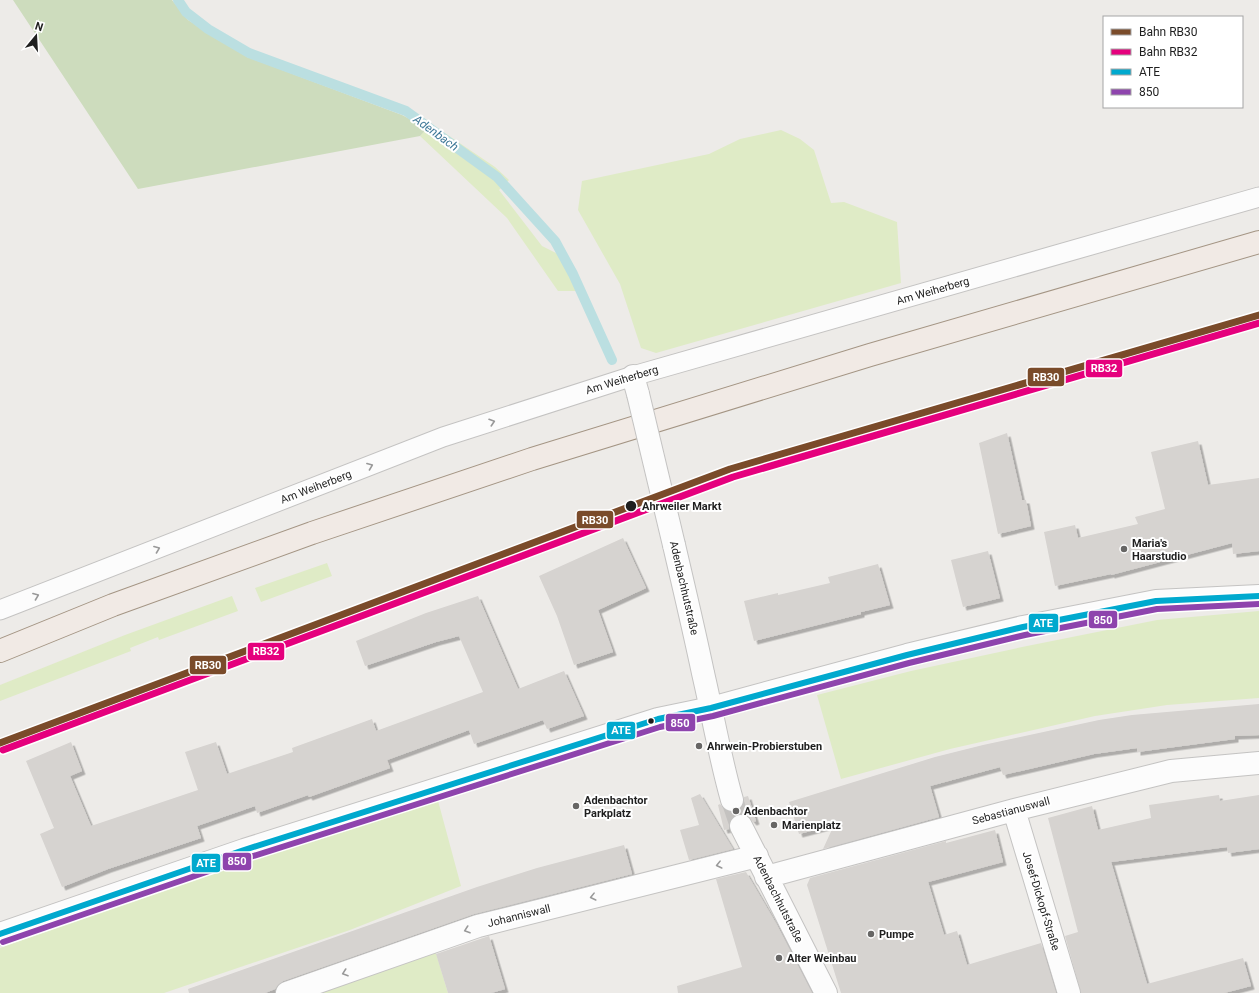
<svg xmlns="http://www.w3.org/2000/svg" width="1259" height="993" font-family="Roboto,sans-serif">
<defs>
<filter id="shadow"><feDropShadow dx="3.5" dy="3.5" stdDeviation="0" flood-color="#0004"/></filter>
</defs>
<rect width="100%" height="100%" fill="#edebe8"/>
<path fill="#dfebc6" d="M430 123 495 167 509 180 499 190 542 246 570 260 585 291H558L507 218 420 136Z
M781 130 800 139 814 150 831 203 844 202 897 222 901 283 656 353 641 348 620 284 578 210 582 181 709 154 740 139Z
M327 563 332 576 261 602 255 588Z
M232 596 238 611 159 640 158 637 130 648 131 651 0 701V685L125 635Z
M1259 611V698L1167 705 1095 716 950 749 841 779 817 695 911 671 1027 646 1157 620Z
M437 797 461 886 350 930 164 993H0V948L234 864Z
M436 953 448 993H321Z"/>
<path fill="#cddcbd" d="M13 0H172L188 20 247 57 402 115 427 128 420 136 138 189Z"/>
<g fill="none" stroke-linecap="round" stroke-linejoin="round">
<path stroke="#bbdfe1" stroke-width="10" d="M178 0 186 12 208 29 249 53 406 111 497 177 555 241 573 274 612 360"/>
</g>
<path fill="#d6d3d0" filter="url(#shadow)" d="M1007 433 1022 500H1026L1031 526 998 534 979 443Z
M1198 441 1208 485 1259 478V551L1233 554 1232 543 1111 575V574L1055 586 1044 532 1075 525 1078 538 1138 524 1135 517 1165 509 1151 452Z
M623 538 646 588 598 610 613 652 574 665 557 616 539 576Z
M988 551 1000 598 963 607 951 560Z
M878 564 890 605 861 612V614L754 641 744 601 778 593V595L830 583 828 577Z
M478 596 518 689 564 671 584 716 547 729 543 720 474 744 469 730 387 760 390 768 309 797 308 795 257 813 255 806 197 826 201 838 108 869 62 887 40 834 54 828 26 761 71 742 82 771 70 776 91 826 198 790 185 752 216 742 227 774 293 752 292 748 372 719 376 731 483 692 459 636 436 642 365 666 356 641 426 613Z
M1259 704V735L1235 736V739L1137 752V748L1094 754 1003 775 1000 767 930 786 939 817 823 849 834 825 799 834 789 802 935 757 983 745 1099 720 1132 715Z
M700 794 733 849 689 860 680 830 699 825 691 798Z
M1219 795 1220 801 1259 795V849L1228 853 1227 847 1111 862 1147 984 1243 958 1251 986 1224 993H1081L1065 936 1078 932 1048 818 1092 806 1098 830 1151 818 1149 805Z
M748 796 756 821 753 822 748 816 742 814 736 815 730 820 729 825V829L724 830 718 805 720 804 724 809 728 812H736L741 808 744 804V797Z
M995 830 1003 862 928 882 944 935 957 931 967 965 1041 943 1056 993H841L807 885 810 878 946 841V843Z
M624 845 632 874 474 914 283 981 278 985 275 989 265 993H189L188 989 477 887 537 868Z
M746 872 777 925 812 993H678L677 986 742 967 716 879Z
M489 936 505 989 491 993H448L436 954Z"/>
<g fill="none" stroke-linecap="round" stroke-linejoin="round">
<path stroke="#c4c2c0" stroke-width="22" stroke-dasharray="22 11" stroke-linecap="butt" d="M732 800 741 826"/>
<g stroke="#c4c3c2" stroke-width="21">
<path id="service" d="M0 610 443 437 633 376 1259 197"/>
</g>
<g stroke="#c4c3c2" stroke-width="24">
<path id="minor" d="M633 376 638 394
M674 545C684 588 694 630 703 673 713 716 720 758 732 800
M1014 810 1069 993
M741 826 826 993
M766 877 1014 810 1171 771 1259 763
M287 993 478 926 757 856"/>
</g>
<g stroke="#c4c3c2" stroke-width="24">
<path id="tertiary" d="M0 934 244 850 658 719 711 708 907 655 1023 627 1156 601 1259 596"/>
</g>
<g stroke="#a49584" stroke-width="24">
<path id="primary" d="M0 651 113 605 312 533 532 459 870 355 1259 242"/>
</g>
<use href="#service" stroke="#fcfcfc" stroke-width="19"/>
<use href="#minor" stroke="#fcfcfc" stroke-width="22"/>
<use href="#tertiary" stroke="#fcfcfc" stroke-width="22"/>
<use href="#primary" stroke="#f1eae5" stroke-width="22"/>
<g stroke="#c4c3c2" stroke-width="24" stroke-linecap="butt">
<path id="minor-bridge" d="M638 394 674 545"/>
</g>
<use href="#minor-bridge" stroke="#fcfcfc" stroke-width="22"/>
<g stroke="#fff" stroke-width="9">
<path id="bus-1" d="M0 934 244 850 658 719 711 708 907 655 1023 627 1156 601 1259 596"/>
</g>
<g stroke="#fff" stroke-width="9">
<path id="bus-2" d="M3 942 247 858 660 727 713 716 909 663 1025 635 1157 609 1259 604"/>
</g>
<use href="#bus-1" stroke="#00a9ce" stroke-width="6"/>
<use href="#bus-2" stroke="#8e44ad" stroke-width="6"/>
<g stroke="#fff" stroke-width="10">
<path id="rail-1" d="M0 743 730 469 1259 315"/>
</g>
<g stroke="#fff" stroke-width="10">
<path id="rail-2" d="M3 750 733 477 1259 323"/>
</g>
<use href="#rail-1" stroke="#7a4b2a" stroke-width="7"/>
<use href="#rail-2" stroke="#e5007d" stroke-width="7"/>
</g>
<defs><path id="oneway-chevron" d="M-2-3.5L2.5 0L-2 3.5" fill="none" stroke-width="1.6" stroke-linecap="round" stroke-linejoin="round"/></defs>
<g stroke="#999">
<use href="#oneway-chevron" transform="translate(492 422) rotate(-18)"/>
<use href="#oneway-chevron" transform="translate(370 466) rotate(-21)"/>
<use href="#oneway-chevron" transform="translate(157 549) rotate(-21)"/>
<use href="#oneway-chevron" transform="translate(36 596) rotate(-21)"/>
<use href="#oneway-chevron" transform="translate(719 865) rotate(166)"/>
<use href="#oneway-chevron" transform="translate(593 897) rotate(166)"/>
<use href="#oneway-chevron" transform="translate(467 930) rotate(161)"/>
<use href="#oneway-chevron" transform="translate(345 973) rotate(161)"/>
</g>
<g fill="#1f1f1f" stroke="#fff" stroke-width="1.5">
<circle cx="631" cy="506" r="6"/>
<circle cx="651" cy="721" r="3.5"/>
</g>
<g fill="#676665" stroke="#fff" stroke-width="1.5">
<circle cx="1124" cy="549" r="4"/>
<circle cx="699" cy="746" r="4"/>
<circle cx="576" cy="806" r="4"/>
<circle cx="736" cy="811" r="4"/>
<circle cx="774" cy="825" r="4"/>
<circle cx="871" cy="934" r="4"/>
<circle cx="779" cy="958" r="4"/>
</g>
<g text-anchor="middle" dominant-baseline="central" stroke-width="4" stroke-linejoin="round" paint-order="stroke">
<g font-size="11" fill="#1f1f1f" stroke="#fff">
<text transform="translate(933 291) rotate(-16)">Am Weiherberg</text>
<text transform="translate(622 380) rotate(-17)">Am Weiherberg</text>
<text transform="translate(316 487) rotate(-21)">Am Weiherberg</text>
<text transform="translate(684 588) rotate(77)">Adenbachhutstraße</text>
<text transform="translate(1011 811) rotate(-15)">Sebastianuswall</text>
<text transform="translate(778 899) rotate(63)">Adenbachhutstraße</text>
<text transform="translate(1041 901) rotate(73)">Josef-Dickopf-Straße</text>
<text transform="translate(519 916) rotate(-14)">Johanniswall</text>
</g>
<g font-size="11" font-weight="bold" fill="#1f1f1f" stroke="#fff" text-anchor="start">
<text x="642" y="506">Ahrweiler Markt</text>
</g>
<g font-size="11" font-weight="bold" fill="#1f1f1f" stroke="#fff" text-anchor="start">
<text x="1132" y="543">Maria's<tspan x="1132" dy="13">Haarstudio</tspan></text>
<text x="707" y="746">Ahrwein-Probierstuben</text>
<text x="584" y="800">Adenbachtor<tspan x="584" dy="13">Parkplatz</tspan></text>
<text x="744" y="811">Adenbachtor</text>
<text x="782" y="825">Marienplatz</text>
<text x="879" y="934">Pumpe</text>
<text x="787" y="958">Alter Weinbau</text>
</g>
<g font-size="12" font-style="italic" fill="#417a99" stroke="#fff">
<text transform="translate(436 133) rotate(36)">Adenbach</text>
</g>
</g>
<g stroke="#fff" stroke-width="1.5">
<rect x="1085" y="359" width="38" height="19" rx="4" fill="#e5007d"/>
<rect x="1027" y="367" width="38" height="20" rx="4" fill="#7a4b2a"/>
<rect x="576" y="510" width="38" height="19" rx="4" fill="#7a4b2a"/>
<rect x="1088" y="610" width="30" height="19" rx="4" fill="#8e44ad"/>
<rect x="1028" y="613" width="31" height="20" rx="4" fill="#00a9ce"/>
<rect x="247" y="642" width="38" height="19" rx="4" fill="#e5007d"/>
<rect x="189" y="655" width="38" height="20" rx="4" fill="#7a4b2a"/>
<rect x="665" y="713" width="31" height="19" rx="4" fill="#8e44ad"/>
<rect x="606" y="721" width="30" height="19" rx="4" fill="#00a9ce"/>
<rect x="222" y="852" width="30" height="19" rx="4" fill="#8e44ad"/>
<rect x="191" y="853" width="30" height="20" rx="4" fill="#00a9ce"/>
</g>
<g font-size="11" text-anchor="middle" font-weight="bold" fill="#fff">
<text x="1104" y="372">RB32</text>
<text x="1046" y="381">RB30</text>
<text x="595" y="524">RB30</text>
<text x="1103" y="624">850</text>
<text x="1043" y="627">ATE</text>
<text x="266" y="655">RB32</text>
<text x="208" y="669">RB30</text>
<text x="680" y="727">850</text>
<text x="621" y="734">ATE</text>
<text x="237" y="865">850</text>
<text x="206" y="867">ATE</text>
</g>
<rect x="1103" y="16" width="140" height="92" fill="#ffffff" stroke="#a5a5a5"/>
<rect x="1111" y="29" width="20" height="6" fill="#7a4b2a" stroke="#a5a5a5"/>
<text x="1139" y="36" font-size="12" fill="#1f1f1f">Bahn RB30</text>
<rect x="1111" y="49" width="20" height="6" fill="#e5007d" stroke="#a5a5a5"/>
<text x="1139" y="56" font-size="12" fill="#1f1f1f">Bahn RB32</text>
<rect x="1111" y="69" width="20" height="6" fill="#00a9ce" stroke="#a5a5a5"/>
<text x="1139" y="76" font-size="12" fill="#1f1f1f">ATE</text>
<rect x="1111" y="89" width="20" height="6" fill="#8e44ad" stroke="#a5a5a5"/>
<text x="1139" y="96" font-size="12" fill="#1f1f1f">850</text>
<g transform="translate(36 36) rotate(18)" stroke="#ffffff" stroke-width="3" paint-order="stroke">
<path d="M0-3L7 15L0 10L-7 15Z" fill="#1f1f1f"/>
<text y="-6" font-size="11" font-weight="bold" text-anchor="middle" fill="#1f1f1f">N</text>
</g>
</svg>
